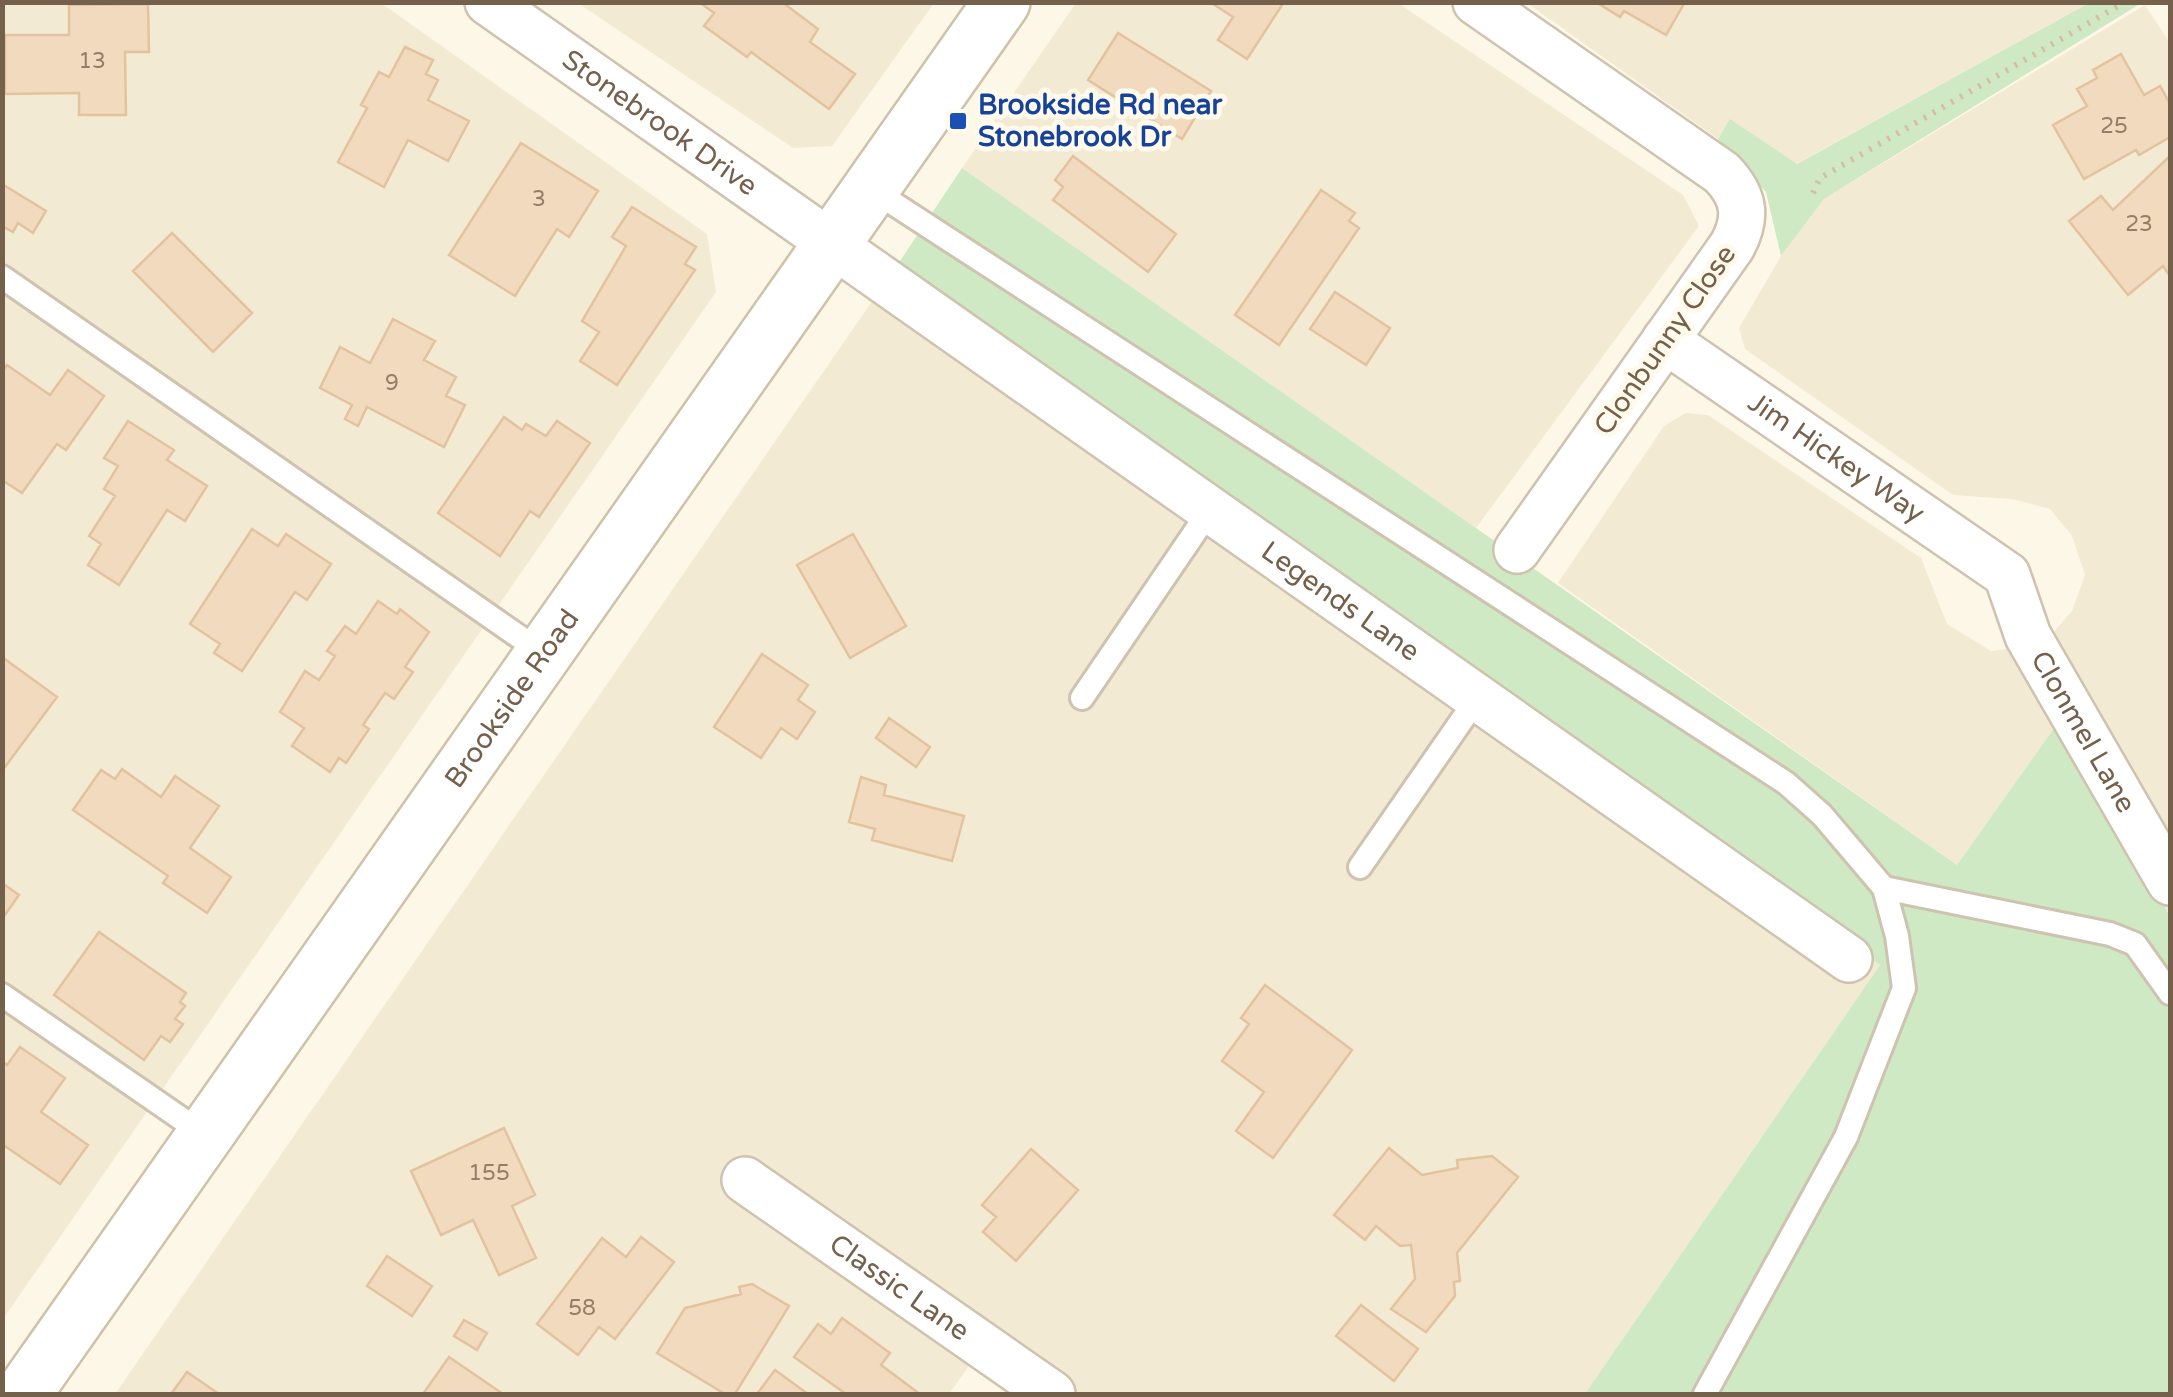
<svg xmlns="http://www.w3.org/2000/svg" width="2173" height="1397" font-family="'Varela Round',sans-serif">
<rect width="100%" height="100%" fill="#fcf7e6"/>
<path fill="#f3ead4" d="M3 3H381L707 234 716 292 3 1319Z
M578 3H934L832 146 793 148Z
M1076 3H1398L1683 195 1699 226 1476 528 962 168Z
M1527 3H2089L1796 164 1730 120 1718 139Z
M2145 5 2170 43V916L2057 724 1957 865 1558 583 1664 426 1686 413 1708 415 1921 558 1947 624 1991 651 2043 644 2072 611 2085 575 2072 536 2050 509 2012 499 1953 495 1745 349 1739 328 1781 256 1824 199Z
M898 264 1880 965 1585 1394H1017L971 1363 949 1394H115Z"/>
<path fill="#cee9c4" d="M2143 2 1824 199 1781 256 1766 192 1718 139 1730 119 1797 164 2089 3Z
M962 168 1957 865 2057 724 2170 916V1394H1585L1880 965 898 264Z"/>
<path fill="#f1dabe" stroke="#e3c39e" stroke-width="2.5" d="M699 2H782L818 29 810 42 855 74 829 109 751 52 747 57 704 26 714 13Z
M1210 2H1284L1247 59 1218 40 1233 17Z
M1596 2H1685L1666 35 1624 11 1620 17Z
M148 4 149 52H125L126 115H79V93L5 94V35H69V5Z
M1118 33 1211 91 1182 139 1088 80Z
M405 47 433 60 426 74 438 80 428 100 469 121 448 161 408 140 384 187 338 162 367 108 361 105 379 72 389 77Z
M2121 54 2144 95 2160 86 2170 104V137L2139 155 2136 150 2084 179 2053 125 2087 106 2077 89 2097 78 2093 70Z
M521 143 598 191 569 237 557 229 515 296 449 255Z
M1073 156 1176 234 1148 272 1053 200 1063 187 1055 180Z
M2170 156V276L2163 266 2128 295 2069 221 2101 196 2113 210Z
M2 184 46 211 33 233 18 223 13 232 2 226Z
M1321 190 1355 213 1349 221 1359 228 1279 345 1235 315Z
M632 207 696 247 685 264 695 270 617 385 580 361 599 332 582 321 626 246 612 237Z
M172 233 252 313 213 352 133 271Z
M1335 292 1390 328 1366 365 1310 329Z
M393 319 435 341 424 360 456 377 446 396 465 405 444 447 367 407 358 426 345 419 352 405 320 388 340 347 370 363Z
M7 365 50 395 68 370 104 396 66 450 57 444 22 493 2 480V372Z
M504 417 522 430 526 424 546 436 557 421 590 443 539 517 530 511 500 556 438 513Z
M128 421 174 450 167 460 207 486 185 521 167 510 119 585 88 565 101 544 89 536 115 496 104 489 118 466 104 458Z
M252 529 278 546 286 534 331 564 307 600 295 592 242 671 214 653 220 644 190 624Z
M853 534 906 626 850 658 797 565Z
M378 601 397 614 400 609 429 632 405 667 413 672 394 699 385 693 363 725 369 729 346 763 339 758 330 772 292 746 304 728 280 712 305 671 319 680 335 656 327 651 345 626 356 634Z
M762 654 808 685 798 700 815 712 797 739 781 728 761 758 714 727Z
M2 657 57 697 2 771Z
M889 718 930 747 916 767 876 738Z
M122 769 161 797 175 776 219 806 190 848 231 877 207 913 163 883 168 876 73 810 101 770 115 779Z
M861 777 886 785 884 795 964 816 952 861 872 840 875 829 849 822Z
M2 883 19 895 2 919Z
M99 932 186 993 180 1002 185 1006 175 1019 183 1024 170 1042 161 1036 144 1060 54 995Z
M1265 985 1352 1050 1273 1158 1236 1131 1264 1092 1222 1061 1249 1024 1241 1018Z
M20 1047 65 1078 41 1112 88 1145 60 1184 2 1144V1061L7 1065Z
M504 1128 535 1195 512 1206 536 1258 499 1275 473 1220 441 1235 411 1171Z
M1389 1148 1422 1175 1458 1168 1457 1160 1492 1156 1518 1177 1457 1253 1460 1281 1454 1282 1455 1296 1426 1332 1391 1309 1415 1279 1411 1245 1400 1246 1376 1226 1365 1240 1334 1215Z
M1031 1149 1078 1190 1016 1261 983 1232 996 1217 982 1205Z
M641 1237 674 1262 615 1339 599 1327 578 1355 537 1324 602 1238 626 1257Z
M387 1256 432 1286 412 1316 367 1286Z
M752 1284 789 1306 735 1394H725L657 1353 685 1308 741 1294 739 1287Z
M1361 1305 1418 1349 1394 1381 1336 1336Z
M842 1318 890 1353 881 1365 917 1392 915 1394H846L794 1357 818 1324 831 1334Z
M464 1320 487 1333 477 1350 454 1336Z
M449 1357 503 1394H423Z
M775 1370 808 1394H757Z
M187 1372 219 1394H171Z"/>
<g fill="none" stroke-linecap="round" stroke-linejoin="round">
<g stroke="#cfc2af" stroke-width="28">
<path id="lane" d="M871 189 1786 783 1822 815 1884 888 1897 936 1904 988 1846 1137 1705 1394
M2 277 544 654
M1082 698 1210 510
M1360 867 1478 697
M1884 888 2110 934 2135 944 2170 993
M2 995 205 1135"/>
</g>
<g stroke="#cfc2af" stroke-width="50">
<g id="street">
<path id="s1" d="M488 2 1849 959"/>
<path d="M1476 2 1722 173C1744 196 1748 217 1732 246L1517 550"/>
<path id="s2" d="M1665 340 2007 575 2028 636 2170 882"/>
<path id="s3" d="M745 1180 1052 1394"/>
</g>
</g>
<g stroke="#d0c1a9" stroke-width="60">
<g id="secondary">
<path id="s4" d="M23 1394 1002 2"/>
</g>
</g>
<path stroke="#d6bda1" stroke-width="6" stroke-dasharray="2.5 8" stroke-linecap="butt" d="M1813 193 1820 178 2125 2"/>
<use href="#lane" stroke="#fff" stroke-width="22"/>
<use href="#street" stroke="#fff" stroke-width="45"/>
<use href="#secondary" stroke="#fff" stroke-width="55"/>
</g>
<rect fill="#1a4fb4" stroke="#fffaec" stroke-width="4" x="948" y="111" width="20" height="20" rx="5"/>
<g text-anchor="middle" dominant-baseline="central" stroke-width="10" stroke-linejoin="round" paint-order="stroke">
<g font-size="22" fill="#947e68">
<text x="92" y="61">13</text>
<text x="2114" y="126">25</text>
<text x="539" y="199">3</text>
<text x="2139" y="224">23</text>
<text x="392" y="383">9</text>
<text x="489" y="1173">155</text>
<text x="582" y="1308">58</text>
</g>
<g font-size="28" font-weight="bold" fill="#164399" stroke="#fffaec" text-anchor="start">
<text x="978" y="105">Brookside Rd near<tspan x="978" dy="32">Stonebrook Dr</tspan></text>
</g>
<g font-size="28" fill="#75604b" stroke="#fffaec">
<text stroke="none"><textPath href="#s1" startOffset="210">Stonebrook Drive</textPath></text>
<text transform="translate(1665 340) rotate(-55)">Clonbunny Close</text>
<text stroke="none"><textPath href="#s2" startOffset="208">Jim Hickey Way</textPath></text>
<text stroke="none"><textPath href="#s1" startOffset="1042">Legends Lane</textPath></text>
<text stroke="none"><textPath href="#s4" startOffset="850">Brookside Road</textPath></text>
<text stroke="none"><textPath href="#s2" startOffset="590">Clonmel Lane</textPath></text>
<text stroke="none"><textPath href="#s3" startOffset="188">Classic Lane</textPath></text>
</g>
</g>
<rect width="2173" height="1397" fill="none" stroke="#75604b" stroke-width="10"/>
</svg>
